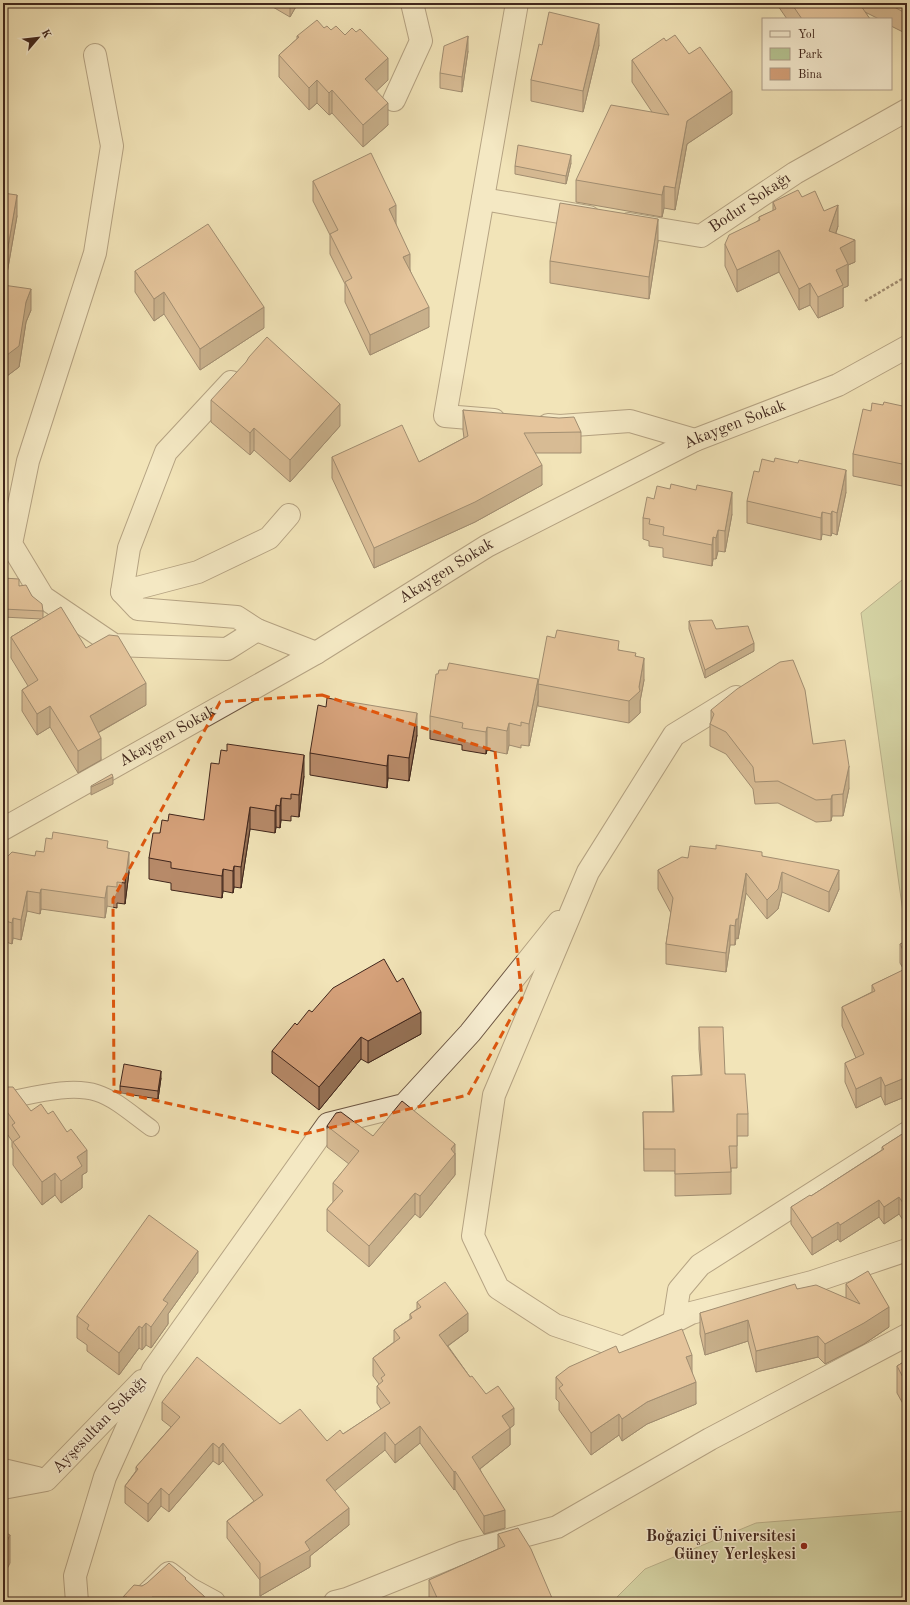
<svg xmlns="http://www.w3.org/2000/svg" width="910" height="1605" font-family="'Old Standard TT',serif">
<rect width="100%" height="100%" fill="#f2e4b8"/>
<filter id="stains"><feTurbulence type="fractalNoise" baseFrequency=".005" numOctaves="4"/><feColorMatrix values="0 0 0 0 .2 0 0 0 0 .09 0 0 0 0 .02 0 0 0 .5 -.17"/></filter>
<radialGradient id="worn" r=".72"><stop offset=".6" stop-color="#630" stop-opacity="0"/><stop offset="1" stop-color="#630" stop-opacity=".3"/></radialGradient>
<path fill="#b6c593" stroke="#7b7658" d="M907 576V941L861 613Z
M907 1511V1602H612L645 1569 756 1523Z"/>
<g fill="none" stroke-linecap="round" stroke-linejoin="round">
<g stroke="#6c5643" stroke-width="18">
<path id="service" d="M3 1101C31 1096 70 1084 97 1093 116 1099 134 1116 151 1128"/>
</g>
<g stroke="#6c5643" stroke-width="24">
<g id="minor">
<path d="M95 55 112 146 95 253 28 461 11 544 43 597 114 645 227 649 257 630"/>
<path d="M394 100 421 41 412 3"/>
<path d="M483 199 589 217"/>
<path id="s1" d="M629 224 701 236 795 173 907 110"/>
<path d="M231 382 166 452 129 548 122 592 138 609 237 617 257 630 316 653"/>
<path d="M494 420 445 416 517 3"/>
<path d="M548 425 560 426 630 421 695 440"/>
<path d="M122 592 198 572 269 538 289 515"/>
<path d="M736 697 674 735 588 872 494 1095 473 1236 498 1288 555 1325 623 1348 691 1313 812 1282 907 1250"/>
<path id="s2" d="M3 829 316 653 487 546 695 440 838 385 907 347"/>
<path d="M674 1322 679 1290 700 1265 907 1133"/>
<path d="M3 1470 37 1478"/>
<path d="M3 1488 46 1480 142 1381"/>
<path d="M77 1602 75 1576 105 1477 153 1370 328 1124 404 1105 470 1033 559 922"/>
<path d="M139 1602 169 1573 190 1589 214 1602"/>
<path d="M335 1602 347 1599 464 1552 557 1527 710 1439 907 1335"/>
</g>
</g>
<path stroke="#40261c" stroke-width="2.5" stroke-dasharray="3 2" stroke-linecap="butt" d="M904 231H907
M865 301 907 276"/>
<use href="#service" stroke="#f7edd1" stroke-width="16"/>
<use href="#minor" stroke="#f7edd1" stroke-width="22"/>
</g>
<path fill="#b78a69" stroke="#40261c" d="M266 3H298L290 17Z
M776 3H907V34L891 26V19H879L865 12 870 19H787Z
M324 28 331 30 388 80 376 91 388 125 363 147 332 113 329 115 317 103 309 110 279 77V55L297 39V36Z
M666 41 689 54 732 114 687 144 675 210 664 208 662 217 576 202V180L652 112 632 82V60Z
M542 45H599L583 112 531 101V80Z
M468 51 462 92 440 88V73Z
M571 163 566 184 515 174V166Z
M313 181 396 225 410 270 429 327 370 355 345 302V284L330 254V235L313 201Z
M3 193 17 216 5 285 31 310 26 322 19 367 7 376 3 375Z
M802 197 824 211 838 226 836 233 855 262 848 265V286L843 288V307L818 318 810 305 799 310 779 272 737 292 725 266V244L759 220V217L773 211V202Z
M658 241 649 299 550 283V261Z
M135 271 264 328 200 370 164 314 154 321 135 292Z
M211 400 340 426 290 482 254 450 250 455 211 422Z
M883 405 907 407V487L853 476V454L871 411Z
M463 410 581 432V453H535L542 485 475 522 374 568 332 478V457L419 462 464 438 463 430Z
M846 492 837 535 832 533 831 536 822 534 821 540 747 523V501Z
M654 499 732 514 725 552 718 551 716 559H713L712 566 663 557V548L649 546V541L643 539V518Z
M3 578 19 586 32 596 43 611V618L86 648 146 705 98 733 101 760 78 773 50 727 37 735 22 711V690L28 686 11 658V637L41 619 3 617Z
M689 621 716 629 754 651 705 678 689 629Z
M619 650 636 656 644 680 640 701V713L629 723 538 706V684Z
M538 701 529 746 521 745V748L509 745 507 754 487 750 486 754 462 750V745L430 739V716Z
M711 710 813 744 849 788 843 816H832L831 821 816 822 778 803 755 804 753 789 726 754 710 746V724L711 722Z
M417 735 409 781 388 778 387 788 310 775V753Z
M304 776 299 817 291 816V821L281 820 280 828 276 827 275 833 250 829 241 888 234 887 233 893 223 891 222 898 171 890V883L149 879V858L160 833 168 821 204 820Z
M108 848 129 872 125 904 117 903V908L107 906 105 918 41 909 40 914 27 911 21 940 13 938 12 944 3 941V861L35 856Z
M762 856 839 889 829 912 782 892 778 909 767 919 746 893 738 939 736 938 735 945H730L726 972 666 964V944L671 913 658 889V870L688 858Z
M907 941V1096L885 1105 881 1096 856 1108 845 1082V1063L856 1058 842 1026V1007L872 992V985L904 970 900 963V944Z
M312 1012 421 1034 368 1063 361 1059 319 1110 272 1073V1051L297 1025Z
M699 1027 748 1114V1136H737V1168H731V1194L675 1196V1171H644L643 1112H673L672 1076 701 1075 699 1049Z
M161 1078 158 1099 120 1093V1086Z
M3 1087 87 1172 82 1175V1188L61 1203 55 1195 42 1205 13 1165V1149L12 1147V1141L3 1128Z
M327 1126 455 1153V1175L420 1218 415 1214 369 1267 327 1231V1209L333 1202V1183L349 1164 327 1147Z
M907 1131V1218L903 1220 899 1214 884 1224 879 1217 840 1242 838 1239 812 1255 791 1224V1207L811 1196 882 1150V1147Z
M198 1272 168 1314V1324L151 1348 146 1345 142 1350 139 1348 119 1375 87 1351V1345L77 1338V1316Z
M846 1284 889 1327 864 1344 825 1364 818 1357 756 1372 748 1341 705 1355 700 1334V1313L797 1289 846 1298Z
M417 1302 468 1331 448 1346 470 1377 514 1425 510 1428V1445L480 1469 505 1528 484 1534 455 1489 454 1490 420 1443 395 1463 385 1450 334 1490 349 1525 310 1556V1567L260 1596V1580L227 1538V1521L254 1501 223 1461 219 1465 213 1461 169 1512 161 1506 148 1522 125 1503V1486L136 1471V1467L171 1427 162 1420V1402L280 1424 327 1441 343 1434 381 1409 377 1403V1386L379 1384 373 1376V1358L394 1342V1330L410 1319V1314L417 1309Z
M619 1353 692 1372 696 1404 647 1424 622 1441 619 1435 591 1455 559 1410V1402L556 1399V1377Z
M907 1360V1411L897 1393V1366Z
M498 1534 552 1602H429V1580L498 1549Z
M186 1581 205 1597V1602H122L123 1601V1597L142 1586Z"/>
<path fill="#957155" stroke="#40261c" d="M290 3H298L290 17Z
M599 24V45L583 112V91Z
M468 36V51L462 92V77Z
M388 58V80L365 102V79Z
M317 80V103L309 110V88Z
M332 90V113L329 115V93Z
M732 91V114L687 144 675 210V188L687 121Z
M388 103V125L363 147V125Z
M571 155V163L566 184V176Z
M664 186V208L662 217V195Z
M17 195V216L3 296V276Z
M396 205V225L389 209Z
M838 205V226L829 253V231Z
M658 219V241L649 299V277Z
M855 240V262L848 265V286L843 288V307L818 318V297L836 270 840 248Z
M779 250V272L737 292V270Z
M410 254V274L403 257Z
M810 283V305L799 310V289Z
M31 289V310L26 322 19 367 7 376V355L26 302Z
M164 292V314L154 321V299Z
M264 307V328L200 370V349Z
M429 307V327L370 355V335Z
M340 404V426L290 482V460Z
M254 428V450L250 455V433Z
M542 465V485L475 522 374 568V548Z
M846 470V492L837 535V513Z
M732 492V514L725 552V531Z
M832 511V533L831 536V514Z
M822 512V534L821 540V518Z
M718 530V551L716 559V538Z
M713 537V559L712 566V545Z
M754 643V651L705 678V670Z
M644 658V680L640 701V713L629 723V701L639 687Z
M538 679V701L529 746V724Z
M146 683V705L90 737V716Z
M50 706V727L37 735V714Z
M417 713V735L409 781V758Z
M509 723V745L507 754V731Z
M487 727V750L486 754V732Z
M101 738V760L78 773V751Z
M304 755V776L299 817V795Z
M388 755V778L387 788V766Z
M849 766V788L843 816V794Z
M113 777V784L91 795V787Z
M832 795V816L831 821V799Z
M281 798V820L280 828V806Z
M276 805V827L275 833V811Z
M250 807V829L241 888V867Z
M129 852V872L125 904V883Z
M234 866V887L233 893V871Z
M223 869V891L222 898V876Z
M839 870V889L829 912V892Z
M782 872V892L778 909 767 919V900Z
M746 873V893L738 939V919Z
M107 886V906L105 918V898Z
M41 889V909L40 914V893Z
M27 891V911L21 940V920Z
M13 918V938L12 944V923Z
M736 919V938L735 945V926Z
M730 925V945L726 972V953Z
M421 1012V1034L368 1063V1041Z
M361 1037V1059L319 1110V1087Z
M161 1071V1078L158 1099V1091Z
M881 1077V1096L856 1108V1089Z
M907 1077V1096L885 1105V1086Z
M455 1144V1175L420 1218V1196L451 1149Z
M87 1150V1172L82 1175V1188L61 1203V1181L77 1157Z
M55 1173V1195L42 1205V1182Z
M415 1193V1214L369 1267V1246Z
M899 1197V1214L884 1224V1207Z
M879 1200V1217L840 1242V1225Z
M907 1201V1218L903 1220V1203Z
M838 1222V1239L812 1255V1238Z
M198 1251V1272L168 1314V1324L151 1348V1327L163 1300Z
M889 1307V1327L864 1344 825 1364V1344Z
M468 1313V1331L439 1352V1335Z
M748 1320V1341L705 1355V1334Z
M146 1323V1345L142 1350V1328Z
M139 1326V1348L119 1375V1353Z
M818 1336V1357L756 1372V1351Z
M692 1355V1377L686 1357Z
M696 1382V1404L647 1424 622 1441V1419L647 1402Z
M514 1408V1425L510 1428V1445L472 1475V1457L502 1416Z
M619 1414V1435L591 1455V1433Z
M420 1426V1443L395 1463V1445Z
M385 1432V1450L326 1498V1480Z
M213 1443V1461L169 1512V1495Z
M223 1443V1461L219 1465V1448Z
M455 1471V1489L454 1490V1472Z
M161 1488V1506L148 1522V1504Z
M349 1508V1525L310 1556V1567L260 1596V1578L305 1542Z
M505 1510V1528L484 1534V1516Z
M10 1535V1563L3 1577V1549Z
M552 1598V1602H543Z"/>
<path fill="#d5a17a" stroke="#40261c" d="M791 3H859L870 19H802Z
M887 3H907V14Z
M549 12 599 24 583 91 531 80 539 44 542 45Z
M317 20 324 28 327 26 331 30 336 26 345 35 352 28 356 32 360 29 388 58 365 79 388 103 363 125 332 90 329 93 317 80 309 88 279 55 299 37 297 36Z
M675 35 689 54 700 47 732 91 687 121 675 188 664 186 662 195 576 180 611 105 669 115 632 60 664 38 666 41Z
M468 36 462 77 440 73 444 46Z
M518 145 571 155 566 176 515 166Z
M371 153 396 205 389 209 410 254 403 257 429 307 370 335 345 282 352 278 330 234 338 230 313 181Z
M798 190 802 197 815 191 824 211 838 205 829 231 855 240 840 248 848 264 836 270 843 285 818 297 810 283 799 289 779 250 737 270 725 244 729 235 760 220 759 217 776 209 773 202Z
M3 193 17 195 3 276Z
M560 203 658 219 649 277 550 261Z
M208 224 264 307 200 349 164 292 154 299 135 271Z
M3 285 31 289 26 302 19 346 7 355 3 354Z
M267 337 340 404 290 460 254 428 250 433 211 400 246 362 249 357Z
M884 402 907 407V465L853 454 863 409 871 411 872 403 883 405Z
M463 410 559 418 574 417 581 432 524 433 542 465 475 502 374 548 332 457 402 425 419 462 468 436Z
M775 458 798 463 799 460 846 470 837 513 832 511 831 514 822 512 821 518 747 501 754 471 759 472 762 459 774 462Z
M671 484 696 490 697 485 732 492 725 531 718 530 716 538 713 537 712 545 663 535 664 527 649 524 650 519 643 518 647 497 654 499 657 486 670 489Z
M3 578 19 579V586L26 585 32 596 42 604 43 611 3 609Z
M61 607 86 648 109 635 118 636 146 683 90 716 101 738 78 751 50 706 37 714 22 690 38 680 11 637Z
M712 620 716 629 748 626 754 643 705 670 689 621Z
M557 630 619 641 618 650 636 653 635 656 644 658 639 687 640 691 629 701 538 684 547 636 555 638Z
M793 660 805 690 813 744 845 740 849 766 843 794 832 795 831 799 816 800 778 781 755 782 753 767 726 732 710 724 714 714 711 710 737 689 780 662Z
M449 663 538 679 529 724 521 722V726L509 723 507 731 487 727 486 732 462 728 463 723 430 716 436 674H438L439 670H447Z
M327 698 417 713 409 758 388 755 387 766 310 753 318 705 326 707Z
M227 744 304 755 299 795 291 794V799L281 798 280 806 276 805 275 811 250 807 241 867 234 866 233 871 223 869 222 876 171 868V862L149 858 153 833H160L162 820 168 821 169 814 204 820 211 763 219 764 221 750 227 751Z
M112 774 113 777 91 787V786Z
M53 832 108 841 107 848 129 852 125 883 117 882V887L107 886 105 898 41 889 40 893 27 891 21 920 13 918 12 923 3 920V922V861L12 852 35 856 36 851 44 852 46 838 52 839Z
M716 845 762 852V856L839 870 829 892 782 872 778 889 767 900 746 873 738 919H736L735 926 730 925 726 953 666 944 673 898 658 870 682 857 688 858 690 846 716 849Z
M907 941V958L900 944Z
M384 959 397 982 403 978 421 1012 368 1041 361 1037 319 1087 272 1051 295 1023 297 1025 309 1010 312 1012 333 988Z
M907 968V1077L885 1086 881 1077 856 1089 845 1063 864 1054 842 1007 875 991 872 985Z
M699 1027H723L725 1074H745L748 1114H737V1146H729L731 1172 675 1174V1149H644L643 1112H674L672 1076 702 1075Z
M124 1064 161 1071 158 1091 120 1086Z
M3 1087H13L31 1111 41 1104 48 1114 53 1111 67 1132 71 1129 87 1150 77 1157 82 1166 61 1181 55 1173 42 1182 13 1142 20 1137 12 1125 15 1123 3 1106Z
M402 1101 455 1144 451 1149 455 1154 420 1196 415 1193 369 1246 327 1209 343 1191 333 1183 359 1151 327 1126 336 1113 341 1112 373 1136Z
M907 1131V1201L903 1203 899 1197 884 1207 879 1200 840 1225 838 1222 812 1238 791 1207 810 1195 811 1196 884 1149 882 1147Z
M149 1215 198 1251 163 1300 168 1303 151 1327 146 1323 142 1328 139 1326 119 1353 87 1329 89 1325 77 1316Z
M868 1271 889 1307 864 1323 825 1344 818 1336 756 1351 748 1320 705 1334 700 1313 795 1284 797 1289 816 1285 860 1304 846 1284Z
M445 1282 468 1313 439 1335 470 1377 472 1376 486 1394 498 1386 514 1408 502 1416 510 1428 472 1457 505 1510 484 1516 455 1471 454 1472 420 1426 395 1445 385 1432 326 1480 349 1508 305 1542 310 1550 260 1578V1563L227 1521 263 1495 223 1443 219 1448 213 1443 169 1495 161 1488 148 1504 125 1486 138 1469 136 1467 180 1417 162 1402 197 1357 280 1424 300 1409 327 1441 340 1430 343 1434 390 1403 377 1386 383 1381 381 1378 385 1375 373 1358 400 1338 394 1330 412 1318 410 1314 421 1307 417 1302Z
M682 1329 692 1355 686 1357 696 1382 647 1402 622 1419 619 1414 591 1433 559 1388 563 1385 556 1377 569 1367 616 1346 619 1353Z
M907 1360V1385L897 1366Z
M518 1528 531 1549 552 1598 543 1602H439L429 1580 505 1546 498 1534Z
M3 1531 10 1535 3 1549Z
M169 1563 186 1578 185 1579 205 1597H152V1602H122L127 1597H123L134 1585 142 1586 147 1583Z"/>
<path d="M0 0H910V1605H0ZM322 695 495 751 522 998 468 1095 304 1134 114 1091 113 899 220 702Z" fill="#f2e4b8" fill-opacity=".55" fill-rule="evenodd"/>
<path fill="none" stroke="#e0560d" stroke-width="3" stroke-dasharray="8 5" stroke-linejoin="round" d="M322 695 495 751 522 998 468 1095 304 1134 114 1091 113 899 220 702Z"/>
<circle fill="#8f2418" stroke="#f7edd1" stroke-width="1.5" cx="804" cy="1546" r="4"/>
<g text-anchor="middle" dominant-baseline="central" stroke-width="3" stroke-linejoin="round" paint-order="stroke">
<g font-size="16" fill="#40261c" stroke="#f7edd1">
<text stroke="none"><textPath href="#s1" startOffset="132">Bodur Sokağı</textPath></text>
<text stroke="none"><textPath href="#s2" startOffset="837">Akaygen Sokak</textPath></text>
<text stroke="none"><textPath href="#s2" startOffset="513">Akaygen Sokak</textPath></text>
<text stroke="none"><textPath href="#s2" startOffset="189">Akaygen Sokak</textPath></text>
<text transform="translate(100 1425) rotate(-46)">Ayşesultan Sokağı</text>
</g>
<g font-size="16" font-weight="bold" fill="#40261c" stroke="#f7edd1" text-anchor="end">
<text x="796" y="1537">Boğaziçi Üniversitesi<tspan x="796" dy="18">Güney Yerleşkesi</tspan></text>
</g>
</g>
<rect width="910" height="1605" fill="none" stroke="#f2e4b8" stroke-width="16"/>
<rect x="4" y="4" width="902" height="1597" fill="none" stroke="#40261c" stroke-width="2"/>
<rect x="8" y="8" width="894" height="1589" fill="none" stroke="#40261c"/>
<rect x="762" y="18" width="130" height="72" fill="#f7edd1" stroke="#ae9d89"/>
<rect x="770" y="31" width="20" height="6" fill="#f7edd1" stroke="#ae9d89"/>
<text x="798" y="38" font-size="12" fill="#40261c">Yol</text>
<rect x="770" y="48" width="20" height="12" fill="#b6c593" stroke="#ae9d89"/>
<text x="798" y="58" font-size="12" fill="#40261c">Park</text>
<rect x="770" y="68" width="20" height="12" fill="#d5a17a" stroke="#ae9d89"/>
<text x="798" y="78" font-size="12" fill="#40261c">Bina</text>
<g transform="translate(38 38) rotate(62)" stroke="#f7edd1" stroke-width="3" paint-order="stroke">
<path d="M0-3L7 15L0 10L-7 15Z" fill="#40261c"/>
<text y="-6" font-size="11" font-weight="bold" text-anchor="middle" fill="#40261c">K</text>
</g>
<rect width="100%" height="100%" filter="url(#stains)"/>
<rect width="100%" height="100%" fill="url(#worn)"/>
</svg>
